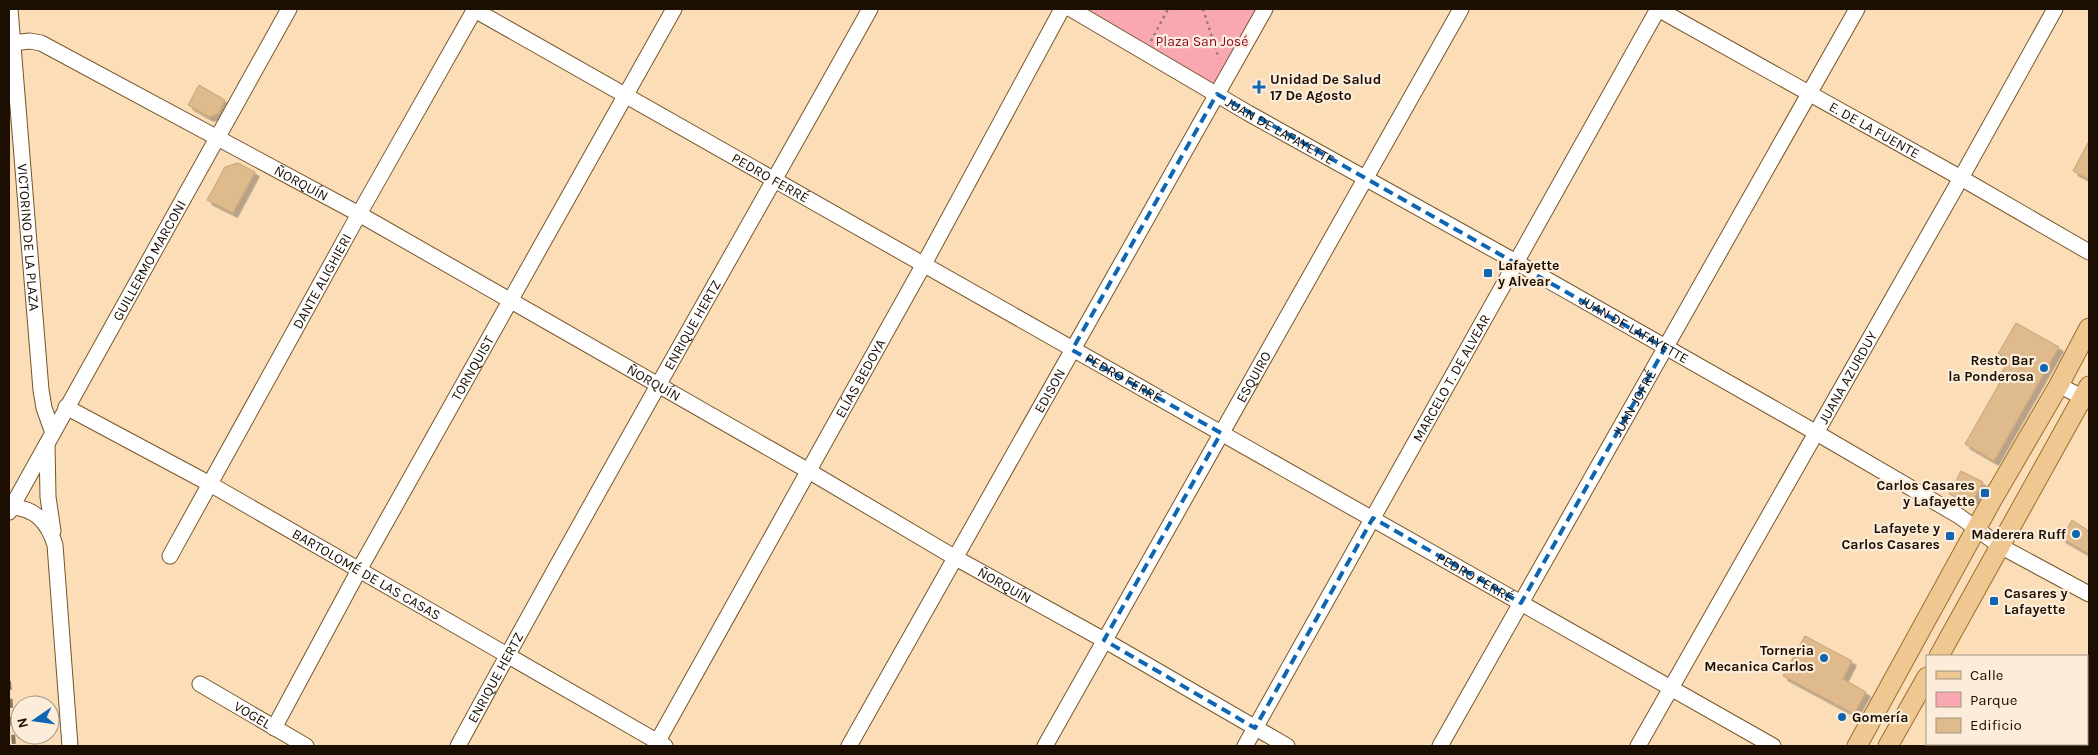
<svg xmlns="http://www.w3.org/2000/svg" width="2098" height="755" font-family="Karla,sans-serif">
<defs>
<filter id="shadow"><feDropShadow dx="4.5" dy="4.5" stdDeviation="0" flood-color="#0004"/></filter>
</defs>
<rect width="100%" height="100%" fill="#fbddb8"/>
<path fill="#f9a7b0" d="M1090 9H1258L1214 84 1089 11Z"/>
<path fill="#dfba8c" stroke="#c6a174" filter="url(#shadow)" d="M199 85 225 100 218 114 209 117 188 105Z
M2089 141V179L2073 171Z
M238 163 255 172 233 213 207 200 225 167Z
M2016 323 2059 347 1994 461 1965 444 2002 379 1999 378 2008 360 1998 354Z
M1961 471 1983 482 1974 499 1964 501 1949 494Z
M2072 520 2089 531V554L2061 538Z
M1805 636 1852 661 1843 679 1866 692 1854 714 1783 676Z"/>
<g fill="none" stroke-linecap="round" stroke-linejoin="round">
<g stroke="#77562a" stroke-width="17">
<g id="minor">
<path id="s1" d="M10 9 41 390 44 408 53 433"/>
<path id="s2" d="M473 9 1773 746"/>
<path id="s3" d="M1071 9 1248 113 1516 262 1815 432 1959 516 2000 546 2089 594"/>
<path id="s4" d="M1658 9 1961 178 2089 252"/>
<path id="s5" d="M12 43 30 41 41 43 359 214 807 470 954 557 1104 640 1287 746"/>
<path d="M2059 385 2089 401"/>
<path id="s6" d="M66 407 210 484 665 746"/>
<path d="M47 444 48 497 53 531"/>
<path d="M11 507C35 508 48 522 55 545L70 746"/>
<path id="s7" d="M9 512 289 9"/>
<path id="s8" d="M170 556 359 214 475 9"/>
<path id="s9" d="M200 684 306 746"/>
<path id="s10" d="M274 728 359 570 674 9"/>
<path d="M2003 744 2008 746"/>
<path id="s11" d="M458 746C592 498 733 255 870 9"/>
<path id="s12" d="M655 746 924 264 1062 9"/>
<path id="s13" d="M849 746 1265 9"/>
<path id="s14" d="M1045 746 1461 9"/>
<path id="s15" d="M1245 746 1658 9"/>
<path id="s16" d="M1440 746 1857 9"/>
<path id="s17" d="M1638 746 1961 178 2055 9"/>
</g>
</g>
<g stroke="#9d6f2e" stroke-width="21">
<path id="major" d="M1939 656 2089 386
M1857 746 1992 500 2059 385 2089 328
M1888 746 1927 677"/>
</g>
<path stroke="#937d63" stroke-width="2.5" stroke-dasharray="2.5 4" stroke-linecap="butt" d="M1203 9 1219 59
M1151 41 1168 9"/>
<use href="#minor" stroke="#fff" stroke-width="15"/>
<use href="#major" stroke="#eec791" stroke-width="19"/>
<path stroke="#89745b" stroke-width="4" stroke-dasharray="9 9" stroke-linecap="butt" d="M9 681 14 746"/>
</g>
<path fill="none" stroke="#0e65b2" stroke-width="4" stroke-dasharray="10 6" stroke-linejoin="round" d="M1217 94 1665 348 1521 603 1373 518 1255 728 1104 640 1221 433 1072 350Z"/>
<g fill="#0e65b2" stroke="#fcedda" stroke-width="2">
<path d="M1256.5 79.5h5v5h5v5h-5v5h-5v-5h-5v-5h5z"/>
<rect x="1483" y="268" width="10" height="10" rx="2.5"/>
<circle cx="2044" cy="368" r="5"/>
<rect x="1980" y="488" width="10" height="10" rx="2.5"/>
<circle cx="2076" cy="534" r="5"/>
<rect x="1945" y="531" width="10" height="10" rx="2.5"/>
<rect x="1989" y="596" width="10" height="10" rx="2.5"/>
<circle cx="1824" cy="658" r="5"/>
<circle cx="1842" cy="717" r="5"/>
</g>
<g text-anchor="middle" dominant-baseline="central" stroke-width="4.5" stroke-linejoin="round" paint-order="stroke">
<g font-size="14" fill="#8a0c33" stroke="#fcedda">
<text x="1202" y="41">Plaza San José</text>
</g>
<g font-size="14" font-weight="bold" fill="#1c0f01" stroke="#fcedda" text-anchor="end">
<text x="1270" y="79" text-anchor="start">Unidad De Salud<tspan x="1270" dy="16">17 De Agosto</tspan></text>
<text x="1498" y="265" text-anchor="start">Lafayette<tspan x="1498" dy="16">y Alvear</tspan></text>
<text x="2034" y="360">Resto Bar<tspan x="2034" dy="16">la Ponderosa</tspan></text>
<text x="1975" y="485">Carlos Casares<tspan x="1975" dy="16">y Lafayette</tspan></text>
<text x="1940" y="528">Lafayete y<tspan x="1940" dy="16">Carlos Casares</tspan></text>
<text x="2066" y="534">Maderera Ruff</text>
<text x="2004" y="593" text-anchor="start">Casares y<tspan x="2004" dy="16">Lafayette</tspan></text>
<text x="1814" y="650">Torneria<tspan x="1814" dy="16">Mecanica Carlos</tspan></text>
<text x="1852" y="717" text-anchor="start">Gomería</text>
</g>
<g font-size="14" fill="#1c0f01" stroke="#fcedda">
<text stroke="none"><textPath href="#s4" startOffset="248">E. DE LA FUENTE</textPath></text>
<text stroke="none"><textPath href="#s3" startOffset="242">JUAN DE LAFAYETTE</textPath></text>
<text stroke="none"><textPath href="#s2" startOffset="342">PEDRO FERRÉ</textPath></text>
<text stroke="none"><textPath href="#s5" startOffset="325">ÑORQUÍN</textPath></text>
<text stroke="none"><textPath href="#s1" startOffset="229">VICTORINO DE LA PLAZA</textPath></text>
<text stroke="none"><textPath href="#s7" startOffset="288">GUILLERMO MARCONI</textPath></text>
<text stroke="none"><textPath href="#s8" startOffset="314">DANTE ALIGHIERI</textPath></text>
<text stroke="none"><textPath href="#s11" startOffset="482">ENRIQUE HERTZ</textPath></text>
<text stroke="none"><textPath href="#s3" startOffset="648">JUAN DE LAFAYETTE</textPath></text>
<text stroke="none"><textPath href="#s10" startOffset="411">TORNQUIST</textPath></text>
<text stroke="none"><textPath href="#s14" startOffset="424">ESQUIRO</textPath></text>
<text stroke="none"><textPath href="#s15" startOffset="422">MARCELO T. DE ALVEAR</textPath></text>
<text stroke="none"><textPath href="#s17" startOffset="424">JUANA AZURDUY</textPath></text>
<text stroke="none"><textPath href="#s12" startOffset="421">ELÍAS BEDOYA</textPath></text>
<text stroke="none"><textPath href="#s2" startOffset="748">PEDRO FERRÉ</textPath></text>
<text stroke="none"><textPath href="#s5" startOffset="730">ÑORQUÍN</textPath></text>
<text stroke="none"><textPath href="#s13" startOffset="408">EDISON</textPath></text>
<text stroke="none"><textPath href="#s16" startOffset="394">JUAN JOFRÉ</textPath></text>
<text stroke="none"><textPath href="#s6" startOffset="344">BARTOLOMÉ DE LAS CASAS</textPath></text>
<text stroke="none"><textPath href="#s2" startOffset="1152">PEDRO FERRÉ</textPath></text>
<text stroke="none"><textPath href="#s5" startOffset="1135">ÑORQUÍN</textPath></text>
<text stroke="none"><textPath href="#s11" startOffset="78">ENRIQUE HERTZ</textPath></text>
<text stroke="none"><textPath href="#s9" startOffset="61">VOGEL</textPath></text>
</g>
</g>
<rect width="2098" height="755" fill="none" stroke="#1c0f01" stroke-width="20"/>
<rect x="1926" y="655" width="162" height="90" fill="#fcedda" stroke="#a29483"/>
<rect x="1936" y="671" width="25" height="8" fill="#eec791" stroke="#a29483"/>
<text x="1970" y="680" font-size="15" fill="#1c0f01">Calle</text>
<rect x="1936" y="692" width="25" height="15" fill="#f9a7b0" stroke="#a29483"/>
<text x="1970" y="705" font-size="15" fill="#1c0f01">Parque</text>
<rect x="1936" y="718" width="25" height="15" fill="#dfba8c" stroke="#a29483"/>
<text x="1970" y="730" font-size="15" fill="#1c0f01">Edificio</text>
<g transform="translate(35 720) rotate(257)"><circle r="24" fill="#fcedda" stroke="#a29483"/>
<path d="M0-4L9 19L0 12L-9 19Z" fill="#0e65b2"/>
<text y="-8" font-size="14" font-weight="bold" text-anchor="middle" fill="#1c0f01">N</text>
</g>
</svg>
